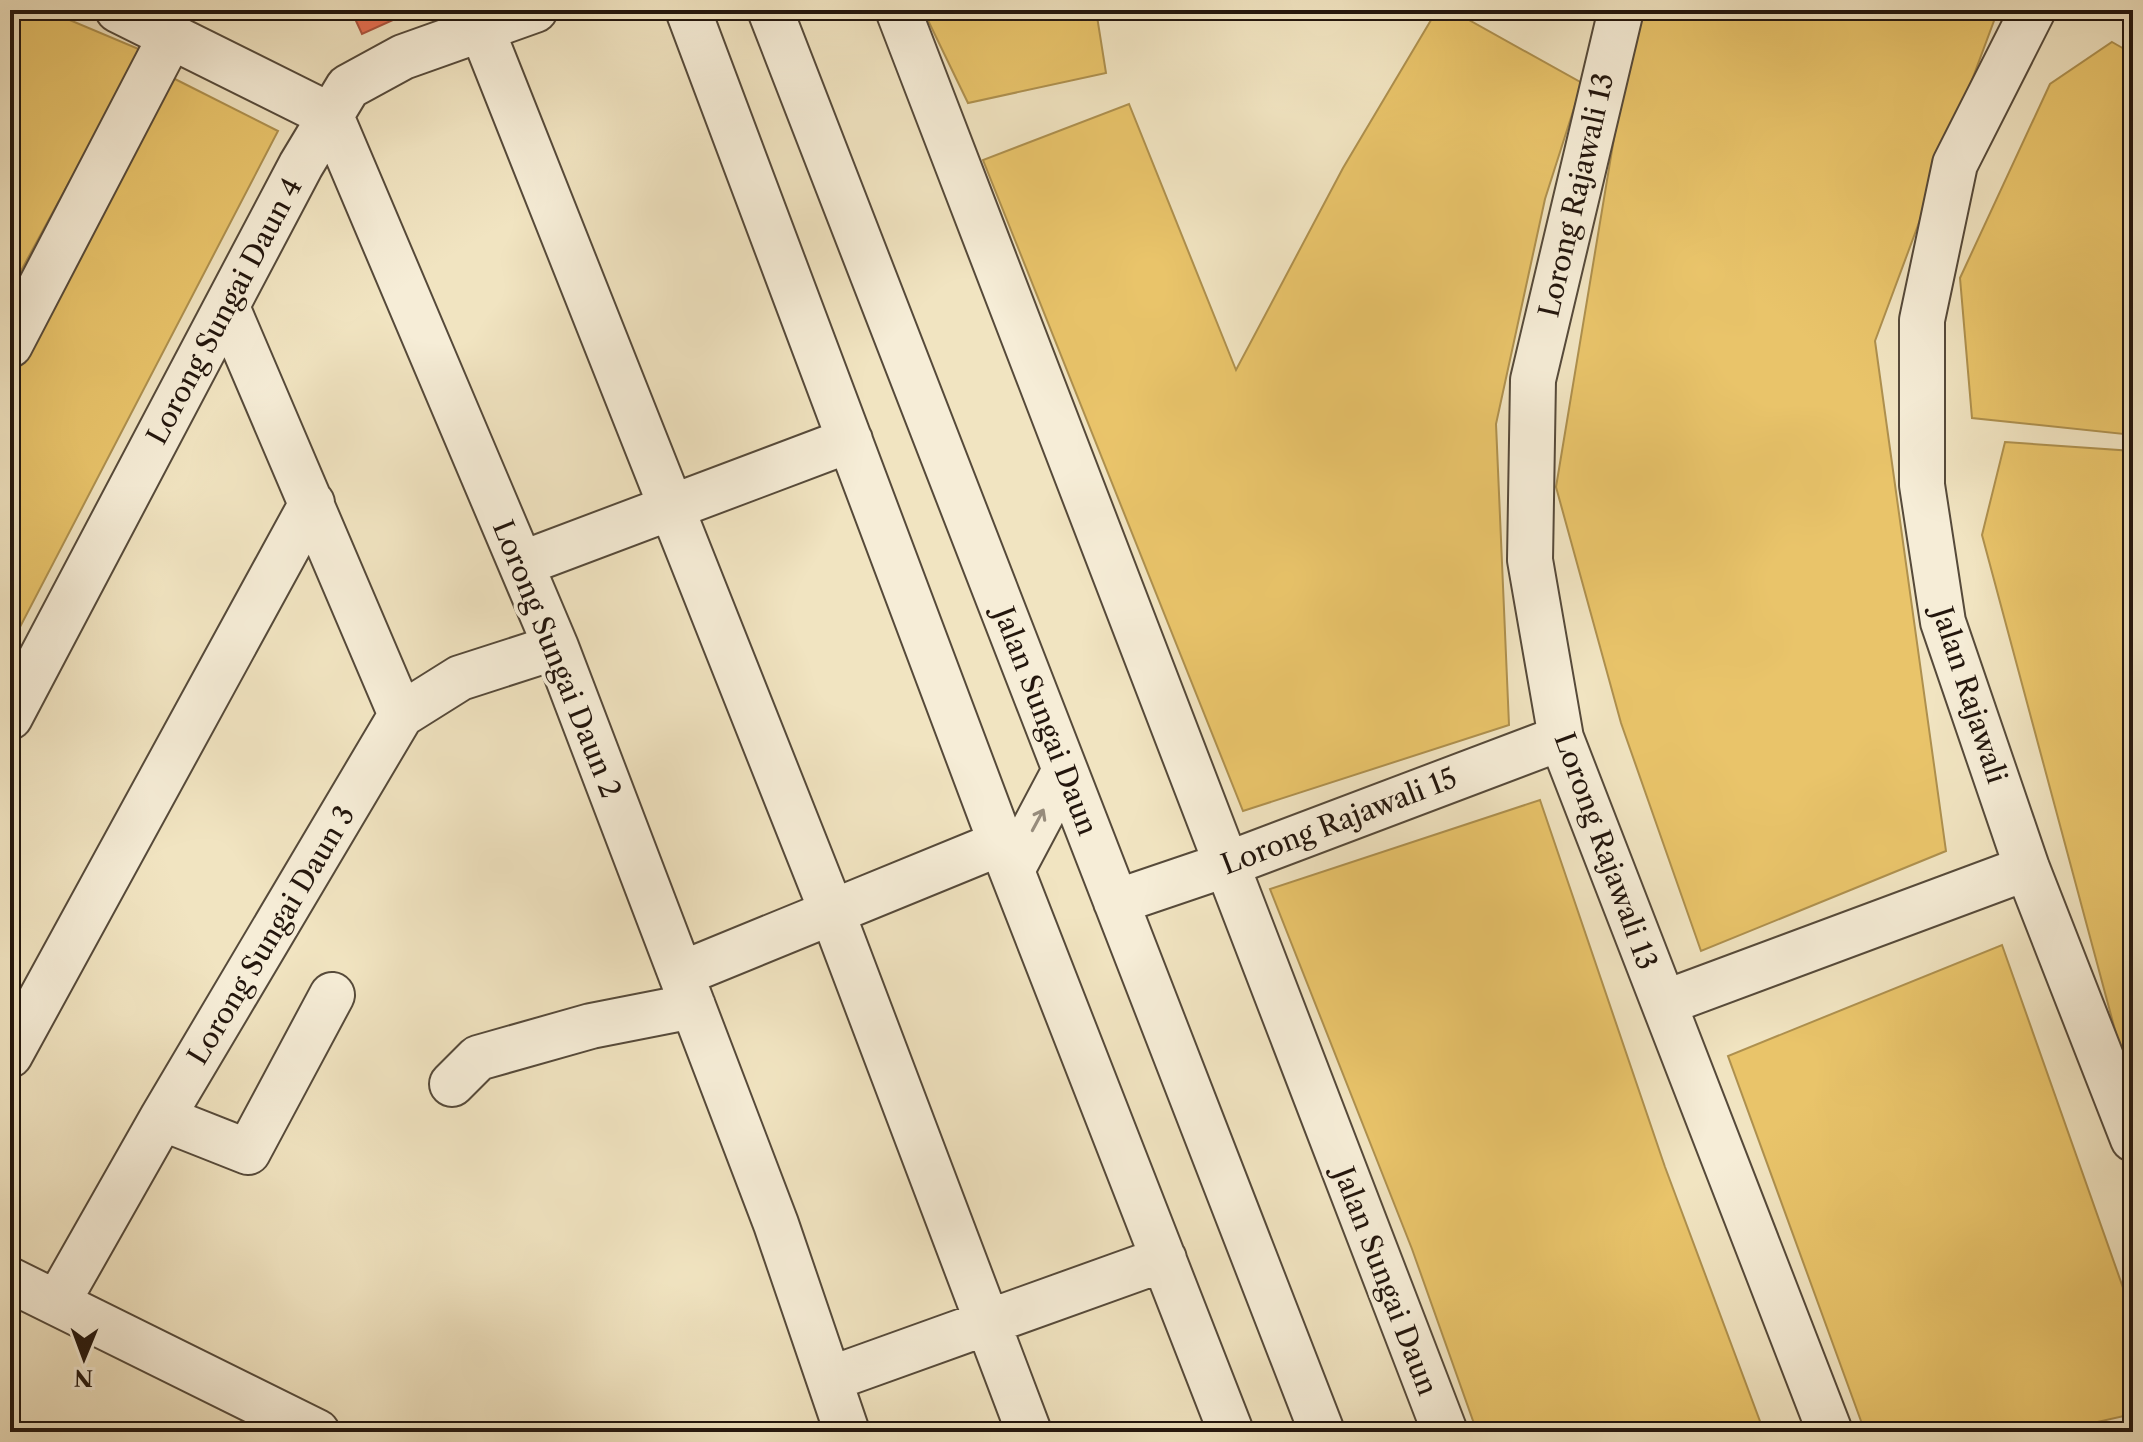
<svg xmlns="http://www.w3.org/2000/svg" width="2143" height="1442" font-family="'Libre Caslon Text',serif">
<rect width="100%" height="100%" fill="#f1e4c1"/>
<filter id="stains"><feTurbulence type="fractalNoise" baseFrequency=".0025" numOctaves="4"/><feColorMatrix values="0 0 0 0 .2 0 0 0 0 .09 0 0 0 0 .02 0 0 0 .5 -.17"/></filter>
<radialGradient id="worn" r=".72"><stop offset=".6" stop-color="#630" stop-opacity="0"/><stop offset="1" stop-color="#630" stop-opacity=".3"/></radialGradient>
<path fill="#e9c46a" stroke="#ae904e" stroke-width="2" d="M28 10H46L141 50 10 291V35Z
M923 10H1096L1106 73 968 103Z
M1437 10H1451L1582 83 1545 199 1496 424 1509 725 1243 811 983 160 1129 104 1236 370 1343 168Z
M1638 10H1998L1875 341 1946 851 1701 951 1621 723 1556 487 1634 18Z
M2112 42 2133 54V435L1972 418 1960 278 2050 84Z
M167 75 278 131 19 629 10 624V365Z
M2005 442 2133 451V1097L1982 535Z
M1540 800 1665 1167 1764 1432H1477L1412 1249 1270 889Z
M2002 945 2133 1316V1414L2053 1432H1865L1728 1056Z"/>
<path fill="#e76f51" stroke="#ac543d" stroke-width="2" d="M351 10H415L362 34Z"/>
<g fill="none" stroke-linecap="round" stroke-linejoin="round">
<g stroke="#564a3a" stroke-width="48">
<path id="minor" d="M118 10 331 116 556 647 776 1224 847 1432
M474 10 832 912 1029 1432
M688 10 1001 843 1231 1432
M770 10 1322 1432
M898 10 1445 1432
M1621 10 1533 380 1530 560 1561 738 1830 1432
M2033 10 1955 164 1922 320V485L1943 622 2027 868 2133 1139
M227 307 401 715
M10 345 171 36
M521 564 850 440
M10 717 301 165 348 87 403 57 535 10
M1012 870 1065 770
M1116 902 1225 865 1561 738
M681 974 1001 843
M1664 1003 2027 868
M10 1055 312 503
M452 1084 478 1058 591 1026 693 1006
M162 1118 248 1152 332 995
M10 1280 317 1432
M57 1303 162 1118 401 715 460 678 556 647
M830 1379 1164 1259"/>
</g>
<use href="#minor" stroke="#f6edd7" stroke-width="44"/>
</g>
<defs><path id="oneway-shaft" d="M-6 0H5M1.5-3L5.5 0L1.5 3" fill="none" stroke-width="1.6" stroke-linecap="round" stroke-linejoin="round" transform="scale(2)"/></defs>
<use stroke="#978c7c" href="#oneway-shaft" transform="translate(1038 820) rotate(-62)"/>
<g text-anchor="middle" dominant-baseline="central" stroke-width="8" stroke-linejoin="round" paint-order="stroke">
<g font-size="28" fill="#23160d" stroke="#f6edd7">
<text transform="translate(1576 195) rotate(-77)">Lorong Rajawali 13</text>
<text transform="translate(224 311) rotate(-62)">Lorong Sungai Daun 4</text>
<text transform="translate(557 659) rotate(68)">Lorong Sungai Daun 2</text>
<text transform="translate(1970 695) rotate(72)">Jalan Rajawali</text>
<text transform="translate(1046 721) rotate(69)">Jalan Sungai Daun</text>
<text transform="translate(1339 821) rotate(-21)">Lorong Rajawali 15</text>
<text transform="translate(1606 851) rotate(70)">Lorong Rajawali 13</text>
<text transform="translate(271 935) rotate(-59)">Lorong Sungai Daun 3</text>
<text transform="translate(1386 1281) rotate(69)">Jalan Sungai Daun</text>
</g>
</g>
<rect width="2143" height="1442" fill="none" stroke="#f1e4c1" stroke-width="40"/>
<rect x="12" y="12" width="2119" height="1418" fill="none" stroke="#23160d" stroke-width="4"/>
<rect x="20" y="20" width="2103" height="1402" fill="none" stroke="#23160d" stroke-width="2"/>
<g transform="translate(84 1358) rotate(181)" stroke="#f6edd7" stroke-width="6" paint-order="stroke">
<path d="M0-6L14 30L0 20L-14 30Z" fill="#23160d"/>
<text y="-12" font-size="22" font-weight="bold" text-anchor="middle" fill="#23160d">N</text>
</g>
<rect width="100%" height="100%" filter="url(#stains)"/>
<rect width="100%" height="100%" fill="url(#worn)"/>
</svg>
